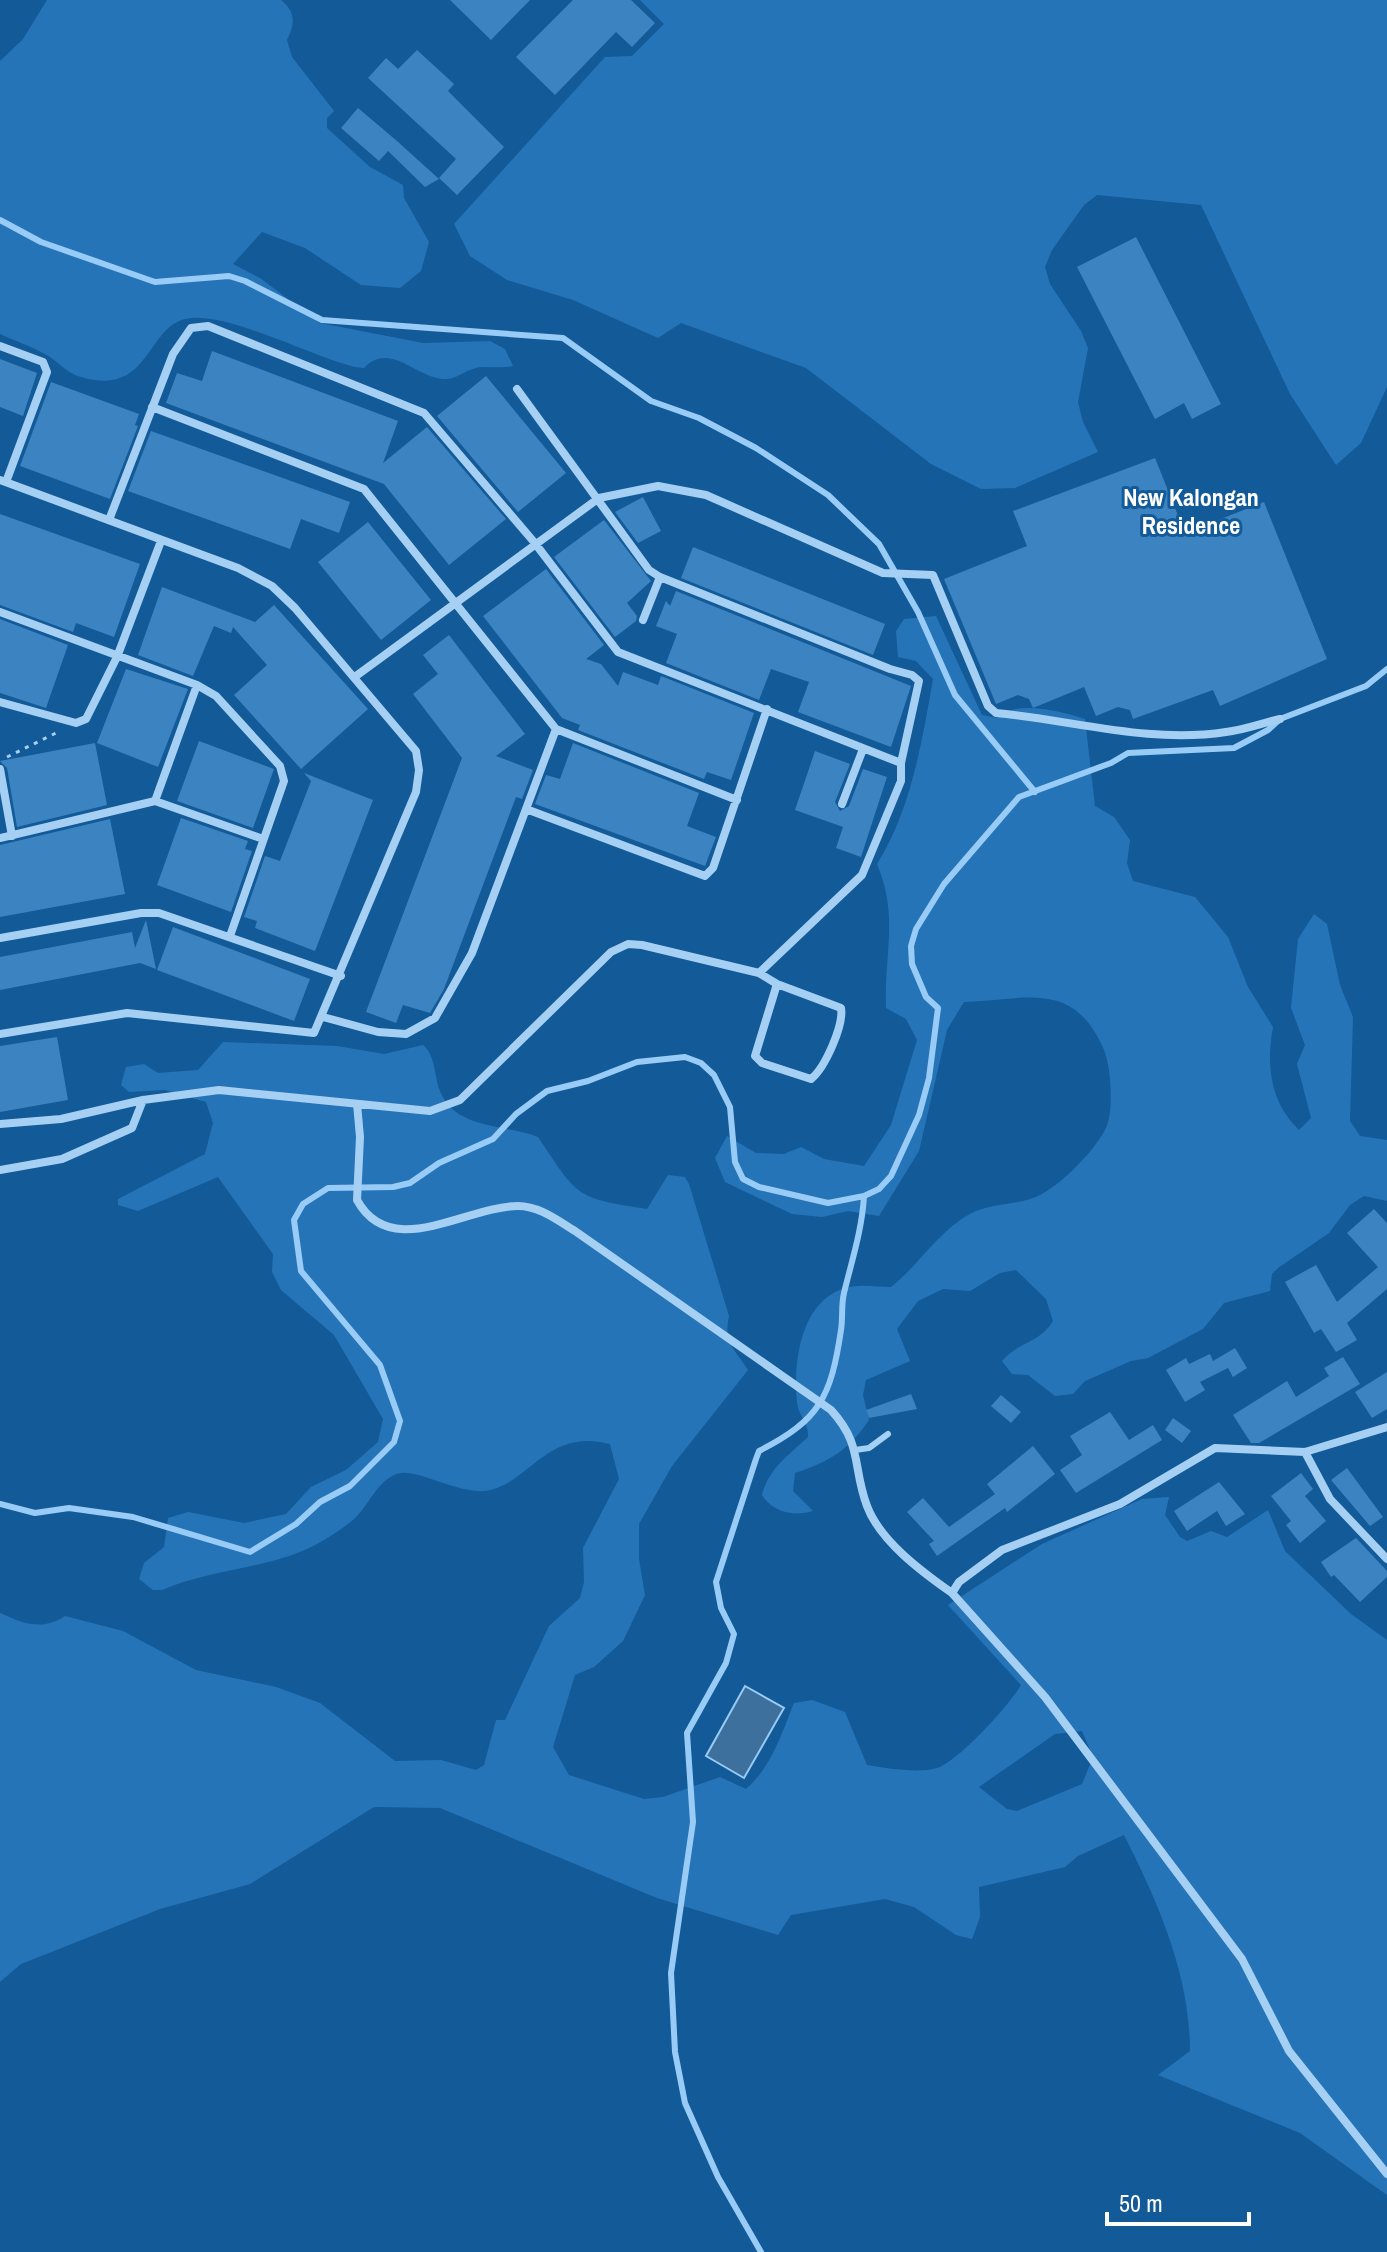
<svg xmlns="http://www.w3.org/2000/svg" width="1387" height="2252" font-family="'Archivo Narrow',sans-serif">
<rect width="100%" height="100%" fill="#135a99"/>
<path fill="#2674b8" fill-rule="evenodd" d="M47 0H281C296 12 295 24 287 40L292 57 334 111 327 118V128L370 167 403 185 404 198 429 242 421 271 400 288 361 285 305 248 262 232 233 264 260 278 320 323 423 343 490 341 505 349 513 366C501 368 493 367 482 367 469 367 458 379 446 379 417 380 391 340 364 368L355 367C308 355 234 315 191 318 145 322 153 398 81 377 66 373 58 361 45 354 31 346 15 341 0 334V61L23 39Z
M640 0H1387V387L1361 443 1336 465 1290 394 1201 205 1097 195 1084 205 1052 250 1045 267 1050 284 1081 331 1088 348 1078 402 1083 422 1098 452 1015 488 981 489 931 464 806 368 681 323 658 338 573 300 507 280 470 256 454 224 605 57 632 56 664 24Z
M936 616 982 715 997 718C1015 699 1062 712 1085 719L1095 806 1114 817 1130 840 1127 863 1133 881 1195 897 1228 937 1248 987 1273 1027C1266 1065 1270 1102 1299 1130L1311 1118 1297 1064 1305 1045 1291 1008 1298 939 1314 914 1327 924 1340 985 1353 1017 1350 1121 1360 1136 1387 1140V1201L1364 1196 1350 1205 1329 1233 1278 1268 1272 1274 1270 1291 1224 1303 1203 1329 1148 1358 1131 1361 1085 1381 1073 1394 1055 1396 1028 1375 1012 1374 1002 1361C1018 1342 1040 1343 1053 1321L1046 1299 1016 1270 1000 1273 970 1291 943 1289 918 1301 897 1329 910 1361 866 1380 863 1395 869 1420C849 1450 829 1462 795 1473L793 1491 813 1511C794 1517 772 1512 762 1495 769 1468 788 1456 808 1437 809 1422 798 1416 797 1402 793 1364 800 1304 842 1289 858 1283 875 1287 891 1287 920 1264 940 1229 972 1213 993 1202 1021 1206 1042 1194 1064 1182 1095 1150 1106 1128 1114 1112 1111 1066 1104 1050 1074 979 1025 1000 964 1002L947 1030 919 1151 879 1216 848 1211 822 1217 792 1214 725 1182 715 1158 727 1136 756 1153 784 1154 801 1147 824 1159 864 1166 891 1125 917 1040 906 1019 886 1008C884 954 899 916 877 864 911 810 922 742 933 679L916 661 898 657 896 631 904 619Z
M223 1042 337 1046 384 1054 423 1045C436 1056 434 1076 440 1091 455 1130 506 1124 538 1137 578 1197 575 1198 647 1209L668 1175 685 1177 689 1184 729 1316C723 1343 735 1349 748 1370L672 1466 639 1524V1559L645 1595 623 1641 594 1667 575 1675 553 1747 569 1775 644 1799 663 1797 720 1777 746 1789C772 1766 781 1735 794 1703L812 1700 845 1712 867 1765C885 1768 925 1775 942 1766 964 1754 1008 1707 1021 1685L948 1605 1042 1544 1142 1499 1169 1497 1165 1515 1180 1537 1187 1541 1211 1531 1227 1537 1268 1510 1285 1551 1351 1614 1387 1640V2195L1300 2133 1158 2075 1190 2051C1190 1975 1158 1902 1124 1835L1078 1856 1065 1867 979 1887 980 1917 972 1939 956 1935 914 1907 885 1899 791 1915 778 1935 657 1898 440 1808 374 1807 250 1884 160 1909 21 1964 0 1982V1613C24 1624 42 1631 65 1616L123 1631 196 1670 276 1687 320 1703 395 1761 441 1760 476 1770 484 1765 496 1720H505L549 1626 580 1598 584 1582 583 1548 619 1479 610 1444C545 1427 529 1486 484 1491 457 1493 421 1471 401 1473 379 1476 369 1506 354 1519 345 1527 334 1534 324 1540 274 1570 215 1567 162 1590H153L139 1579 144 1563 164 1547 168 1518 188 1512 244 1523 286 1514 311 1487 346 1470 378 1442 383 1419 334 1335 281 1290 272 1272 273 1254 218 1177 138 1211 118 1205V1199L205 1154 213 1123 206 1102 165 1090 129 1092 121 1085 126 1067 144 1064 158 1073 198 1070ZM1082 1731 1093 1757 1082 1784 1017 1811 1007 1809 979 1787 1055 1734Z"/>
<path fill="#3e709e" stroke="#98ccf6" stroke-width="2" d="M745 1686 784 1708 744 1778 706 1756Z"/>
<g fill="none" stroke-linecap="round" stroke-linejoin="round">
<path stroke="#98ccf6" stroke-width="6" d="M0 220 41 242 155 282 229 276 245 281 322 320 563 338 651 401 699 418 756 448 828 495 879 544 918 612 955 695 1035 792
M0 1504 35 1513 69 1508 133 1517 250 1552 296 1524 320 1502 350 1486 394 1442 400 1421 380 1365 301 1271 294 1220 303 1204 328 1188 393 1187 410 1183 439 1163 493 1139 516 1114 547 1091 588 1081 637 1062 685 1057 701 1063 714 1075 730 1107 735 1162 743 1179 759 1187 828 1203 864 1196 879 1189 891 1176 919 1115 929 1078 938 1008 926 997 912 964 911 946 916 929 944 884 1019 797 1111 763 1128 753 1234 748 1268 730 1280 719 1366 686 1387 669
M761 2252 718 2177 685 2103 675 2052 671 1973 693 1822 687 1733 726 1663 734 1634 721 1608 716 1582 756 1459 759 1451C820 1420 831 1397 841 1330 843 1318 841 1305 844 1293 852 1260 862 1230 864 1196"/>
</g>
<path fill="#3c83c1" d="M450 0H530L491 40Z
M573 0H631L655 23 632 47 616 32 555 95 516 57Z
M417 50 454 84 448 91 504 147 457 195 439 178 456 159 368 78 386 58 398 69Z
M358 108 397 141 439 179 425 187 388 151 379 161 341 128Z
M1136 237 1221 404 1192 419 1184 403 1155 419 1077 267Z
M212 351 398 421 383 463 427 427 506 519 449 565 384 484 166 403 177 373 202 381Z
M0 359 37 373 23 416 0 407Z
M486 376 566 473 518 512 437 416Z
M51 382 139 414 135 425 138 426 110 499 20 466Z
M151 431 350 502 339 533 301 519 290 549 128 491Z
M1155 458 1185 533 1264 502 1327 659 1220 706 1213 690 1133 719 1130 710 1118 707 1096 716 1084 687 1033 708 1029 699 1018 695 996 704 944 579 1027 546 1013 511Z
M643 497 661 531 638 543 615 512Z
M0 514 140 564 114 637 76 623 73 632 0 605Z
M604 520 651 581 627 603 637 616 636 621 615 637 554 557Z
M368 522 431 600 381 640 318 562Z
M693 547 885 624 873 655 681 578Z
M546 569 604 645 586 659 601 664 618 686 623 672 658 685 661 676 754 713 731 780 707 772 704 779 578 730 580 725 562 718 483 616Z
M162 587 255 622 274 605 368 709 301 769 234 695 267 665 233 627 231 633 214 626 193 676 138 655Z
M676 591 911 686 891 747 798 712 809 682 771 669 759 700 666 663 677 634 656 626 666 601 670 606Z
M0 619 68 645 46 708 0 693Z
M449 635 525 734 496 756 533 770 522 799 516 797 444 989 430 1013 403 1005 396 1023 366 1012 462 758 413 694 438 674 423 655Z
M126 669 188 689 158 767 97 743Z
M199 741 274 769 253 828 177 801Z
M95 743 107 805 17 827 7 768 0 761Z
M573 743 699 793 687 826 716 837 705 866 535 804 546 775 560 779Z
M815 751 850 764 835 802 840 811 849 806 863 769 887 777 861 857 836 848 843 827 795 810Z
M304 773 373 800 315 951 255 928 257 921 244 917 265 856 280 861 311 781Z
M181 818 248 841 245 849 252 851 231 912 157 885Z
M110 819 125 894 0 917V845Z
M146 920 156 969 140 963 0 990V957L132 932 135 948Z
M173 927 310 979 294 1021 157 970Z
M57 1037 68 1100 0 1112V1046Z
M1374 1209 1387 1223V1289L1347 1323 1357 1340 1336 1352 1321 1329 1314 1333 1285 1282 1316 1265 1337 1302 1378 1267 1347 1233Z
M1235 1348 1247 1368 1233 1377 1228 1368 1200 1382 1205 1390 1185 1402 1166 1370 1186 1358 1189 1364 1210 1354 1213 1361Z
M1343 1357 1360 1384 1259 1443H1251L1233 1415 1287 1381 1296 1397 1329 1376 1324 1368Z
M1387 1372V1409L1372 1418 1355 1392Z
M911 1394 917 1409 869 1418 866 1410Z
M1001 1395 1021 1412 1011 1423 991 1406Z
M1110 1412 1129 1440 1153 1425 1162 1440 1076 1493 1060 1470 1082 1455 1070 1436Z
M1173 1418 1191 1431 1182 1443 1165 1430Z
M1033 1446 1055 1474 1007 1512 1005 1508 937 1556 929 1544 934 1541 907 1512 923 1498 949 1527 995 1494 987 1484Z
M1347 1468 1383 1517 1370 1526 1331 1480Z
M1301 1473 1313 1489 1305 1496 1326 1521 1300 1543 1286 1525 1291 1521 1271 1496Z
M1219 1482 1245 1514 1226 1526 1217 1511 1187 1531 1174 1511Z
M1356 1538 1387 1571V1577L1360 1602 1334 1575 1331 1577 1321 1562Z"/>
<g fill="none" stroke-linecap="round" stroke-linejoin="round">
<path stroke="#a6d0f3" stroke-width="3" stroke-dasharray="4 6" stroke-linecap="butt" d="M7 757 58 732"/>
<path stroke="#a6d0f3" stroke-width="6" d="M855 1450 869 1448 888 1434"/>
<path stroke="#a6d0f3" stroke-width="8" d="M0 346 43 362 47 372 6 482
M152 407 364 489 556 729 472 953 435 1018 406 1034 378 1032 323 1017
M0 480 238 568 272 586 295 608 416 751 419 770 416 792 314 1033 127 1013 0 1034
M109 520 173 354 191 328 208 326 424 413 534 542 618 652 901 763
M0 612 197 685 216 696 280 766 284 781 230 936
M643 620 660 577
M356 676 599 498 658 486 706 495 883 573 933 575 988 706 996 713C1072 720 1149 744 1226 732 1244 730 1262 723 1280 719
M0 702 76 723 86 719 117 657 161 541
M556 729 737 800
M0 769 12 836
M155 801 197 685
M842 804 863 749
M526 809 705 876 713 868 767 709
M0 838 155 801 263 839
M0 938 141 913H159L341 976
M759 973 777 984 755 1056 762 1063 811 1079C825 1068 844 1025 841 1008L777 984
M357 1104 360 1137 357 1200C391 1262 466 1206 518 1206 539 1206 557 1220 575 1231L831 1410C863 1445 852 1466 867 1506 880 1541 922 1572 952 1593
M0 1124 61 1119 143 1100 219 1090 430 1111 460 1100 611 952 628 944 642 945 759 973 862 875 901 781V763L919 681 912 675 890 669 660 577 649 570 517 389
M0 1170 62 1159 132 1128 143 1100
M1387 1427 1305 1452 1215 1448 1120 1504 1002 1550 959 1582 952 1593 1045 1697 1242 1959 1289 2051 1387 2174
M1305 1452 1330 1499 1387 1559"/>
</g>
<g text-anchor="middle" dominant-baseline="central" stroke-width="6" stroke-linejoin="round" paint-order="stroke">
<g font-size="24" font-weight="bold" fill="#fff" stroke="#135a99">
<text x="1191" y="497">New Kalongan<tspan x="1191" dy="28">Residence</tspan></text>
</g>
</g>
<path d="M1107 2212v12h142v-12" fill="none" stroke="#ffffff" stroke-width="4"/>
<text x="1119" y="2212" font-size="24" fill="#ffffff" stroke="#135a99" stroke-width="6" paint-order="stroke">50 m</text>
</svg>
